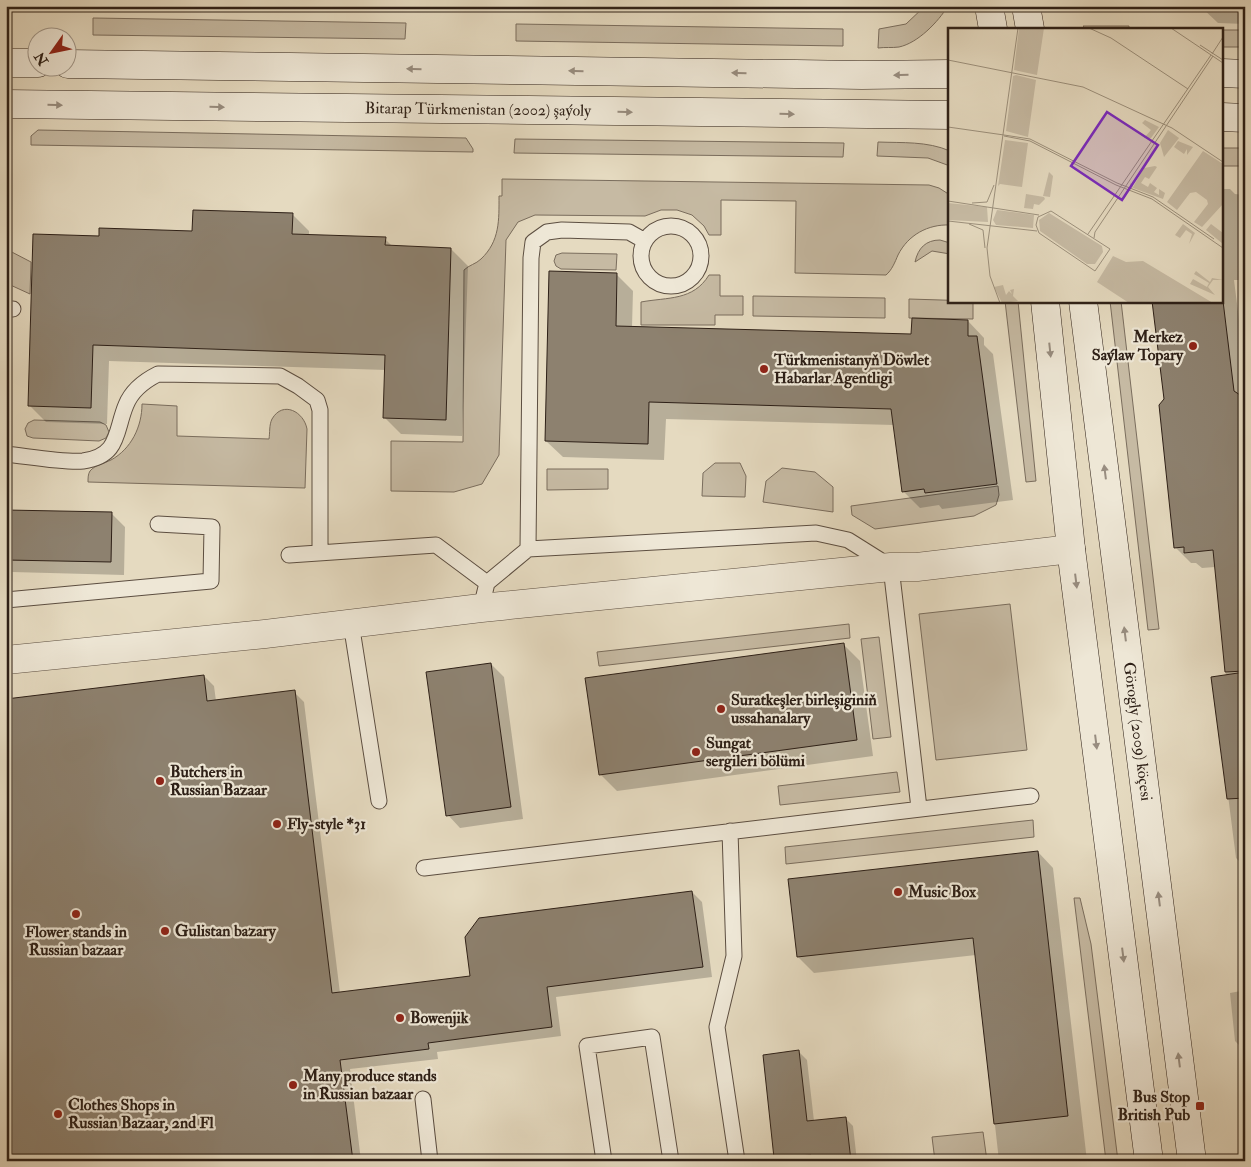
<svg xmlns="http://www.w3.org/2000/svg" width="1251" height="1167" font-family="'IM FELL Double Pica',serif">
<rect width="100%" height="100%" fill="#e5dac0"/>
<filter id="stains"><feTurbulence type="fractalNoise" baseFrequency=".004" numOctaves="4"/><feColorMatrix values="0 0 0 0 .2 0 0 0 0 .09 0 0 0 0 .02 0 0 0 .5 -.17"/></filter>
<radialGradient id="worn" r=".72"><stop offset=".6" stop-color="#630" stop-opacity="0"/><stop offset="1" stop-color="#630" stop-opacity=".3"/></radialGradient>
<path fill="#c6baa3" stroke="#7a6d5d" d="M925 6H948C938 22 918 43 899 47 892 48 885 47 878 48L879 29 906 24Z
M93 18 406 23 405 39 93 35Z
M516 24 843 29V46L516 41Z
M1083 26H1129V29H1086Z
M1222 30H1245V47H1222Z
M38 130 466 138 473 149V152L31 145V136Z
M515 139 844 143 843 157 514 153Z
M878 142C902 143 927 141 950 151V166L928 158 877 156Z
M1222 148H1245V166H1222Z
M502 179 929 185 939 188 950 195V225C928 224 908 235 898 255 895 262 892 270 886 275L795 273 796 201 721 200V235H709L704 226 692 215 677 210H661L645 216 535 215 518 222 506 240 499 455 482 484 454 492 391 491V441L463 442 464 270C469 265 476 264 481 259 500 241 499 220 499 196H502Z
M940 240 950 243V254L932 251 915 262C918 248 926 240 940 240Z
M6 249 31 262 30 294 6 283Z
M562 253 617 254 616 270 561 269 556 266 554 261 556 255Z
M709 275H720V296H743V315H715V325H641V302C668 297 693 301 709 275Z
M753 296 885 298V318L753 316Z
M909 299 973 301V319L909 318Z
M1005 301H1018L1036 481 1026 482Z
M1110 301H1121L1159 629 1148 630Z
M6 344H10L6 427Z
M142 404 177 406V436L269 439C270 433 269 425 272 419 283 400 304 412 307 429L305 488 88 482C88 478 88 474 90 471 95 465 105 463 111 460 131 449 142 427 142 404Z
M34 420 100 422 106 425 109 432 106 438 99 441 33 438 27 436 25 429 28 423Z
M715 463H740L746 476 745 497 702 496 703 473Z
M782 468 815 472 833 487V512L763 502 766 481Z
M547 469H608V489L547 490Z
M998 486 999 495 996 505 974 516 875 529 852 515 851 506Z
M1010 604 1027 750 936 760 919 614Z
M849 624 850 638 599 666 597 652Z
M879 637 891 737 873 739 861 639Z
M897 772 900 792 780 805 778 786Z
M1033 820 1034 837 786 864 785 847Z
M1074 898H1080L1091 944 1118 1161H1106Z
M983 1132 987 1161H935L932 1137Z"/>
<path fill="#0003" d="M1200 6H1245V24L1218 23Z
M1222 189H1230L1235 194 1245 195V280H1234L1245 367V867L1236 858 1213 678 1226 676 1215 567 1202 568 1196 563H1191L1175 547 1165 399 1222 301Z
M292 214 309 231V236L385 239 393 247 451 249 468 266 462 436 401 434 384 417 386 370 109 361 107 424 46 422 29 405 100 237 194 233Z
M616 274 633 291 632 327 912 335 968 321 984 338V345L993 354 1013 500 942 509 939 505 920 508 903 491 894 425 666 419 664 460 563 457 546 441Z
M6 511 112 514 125 527 124 575 12 572 6 567Z
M843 644 860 661 873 756 617 791 600 774Z
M491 664 504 677 523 819 460 828 448 815Z
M204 676 214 686 216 701 294 692 304 702 340 993 472 977 692 892 702 902 712 977 556 997 561 1036 437 1052 438 1059 350 1069 361 1161H6Z
M1038 852 1053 868 1087 1161H999L976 955 814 973 798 957Z
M1245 985V1100L1240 1046 1235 1041 1230 993 1241 991 1240 986Z
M799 1052 807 1060 814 1121 845 1118 853 1126 857 1161H778L775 1158Z"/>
<path fill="#8d816f" stroke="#2e2017" d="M193 210 293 213 292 234 386 237 385 245 451 248 446 420 383 418 385 355 93 345 91 408 28 406 33 234 99 236V228L192 231Z
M549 271 617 273 616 326 911 334 912 318 968 320V336H977L997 484 925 493 924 489 902 492 891 409 649 402 648 444 545 441Z
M1152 301H1223L1234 391 1240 395 1245 436V671L1225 672 1213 550 1184 553V547L1174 548 1159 405 1164 399Z
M6 510 112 512 111 562 6 560Z
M844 643 857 740 599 775 585 678Z
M491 663 511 807 446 816 426 672Z
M1245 672V798L1227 799 1211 677Z
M204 675 207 701 295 690 332 993 470 976 465 937 479 918 692 891 703 967 547 987 552 1027 428 1043 429 1049 340 1060 353 1161H6V699Z
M1038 851 1068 1116 994 1124 973 938 797 957 788 879Z
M799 1050 807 1121 846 1117 851 1161H811V1155L774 1158 763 1055Z"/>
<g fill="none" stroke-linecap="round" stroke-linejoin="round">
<g stroke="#5c4e41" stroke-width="17">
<path id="lane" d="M641 256a30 30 0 1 1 60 0a30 30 0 1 1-60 0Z
M6 309H13
M6 454C26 456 65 463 83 461 120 456 115 431 126 405 132 390 144 381 158 374L280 376 298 386 317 400 320 410V553
M528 549 816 533 848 540 891 567 919 808
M289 555 436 545 487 583
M6 600 211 581 212 527 158 524
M481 608 487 583 528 549 531 258 533 242 547 232 562 230 629 232 645 241
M351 623 379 801
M730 831 734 956 717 1027 737 1161
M424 868 1031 796
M423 1099 430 1161
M604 1161 587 1046 652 1037 671 1161"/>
</g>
<g stroke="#5c4e41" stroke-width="29">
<path id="street" d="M6 660 265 634 481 608 891 567H917L1071 549"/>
</g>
<g stroke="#2e2017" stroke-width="29">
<g id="secondary">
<path d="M989 6 993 29"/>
<path d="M1026 6 1030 29"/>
<path d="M6 63H38"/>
<path d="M68 64 862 75 950 74"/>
<path d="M1222 73 1245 74"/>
<path id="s1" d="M6 104 950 115"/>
<path d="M1222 117 1245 118"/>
<path d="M1045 301 1071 549 1149 1161"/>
<path id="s2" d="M1083 301 1192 1161"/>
</g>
</g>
<use href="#lane" stroke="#eee7d6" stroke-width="15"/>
<use href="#street" stroke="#eee7d6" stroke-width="28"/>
<use href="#secondary" stroke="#eee7d6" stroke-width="28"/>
</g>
<defs><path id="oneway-solid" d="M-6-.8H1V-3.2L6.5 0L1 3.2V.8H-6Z" transform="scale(1.25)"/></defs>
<g fill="#988d80">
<use href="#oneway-solid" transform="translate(414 69) rotate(-179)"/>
<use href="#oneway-solid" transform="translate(576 71) rotate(-179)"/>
<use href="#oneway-solid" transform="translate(739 73) rotate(-179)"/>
<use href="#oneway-solid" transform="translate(901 75) rotate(179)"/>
<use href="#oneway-solid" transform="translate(55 105) rotate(1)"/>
<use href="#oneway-solid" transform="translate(217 107) rotate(1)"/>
<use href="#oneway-solid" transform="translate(625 112) rotate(1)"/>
<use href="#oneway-solid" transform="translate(787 114) rotate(1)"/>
<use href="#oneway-solid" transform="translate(1050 350) rotate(84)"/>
<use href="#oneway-solid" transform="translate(1105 472) rotate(-97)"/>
<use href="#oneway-solid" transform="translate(1076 581) rotate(83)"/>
<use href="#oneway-solid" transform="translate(1125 634) rotate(-97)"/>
<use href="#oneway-solid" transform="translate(1096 742) rotate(83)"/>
<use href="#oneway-solid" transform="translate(1159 899) rotate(-97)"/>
<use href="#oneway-solid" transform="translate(1123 955) rotate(83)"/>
<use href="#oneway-solid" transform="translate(1179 1060) rotate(-97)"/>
</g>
<g fill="#8f2418" stroke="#eee7d6" stroke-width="2">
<circle cx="1193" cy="346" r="5"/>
<circle cx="764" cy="369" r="5"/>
<circle cx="721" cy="709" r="5"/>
<circle cx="696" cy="752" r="5"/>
<circle cx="160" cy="781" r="5"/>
<circle cx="277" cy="824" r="5"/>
<circle cx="898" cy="892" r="5"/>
<circle cx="76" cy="914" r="5"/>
<circle cx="165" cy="931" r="5"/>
<circle cx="400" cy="1018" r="5"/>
<circle cx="293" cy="1085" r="5"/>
<rect x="1195" y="1101" width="10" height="10" rx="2.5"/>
<circle cx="58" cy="1114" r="5"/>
</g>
<g text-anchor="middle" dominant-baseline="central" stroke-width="4.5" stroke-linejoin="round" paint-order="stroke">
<g font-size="16" fill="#2e2017" stroke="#eee7d6">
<text stroke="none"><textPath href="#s1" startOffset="472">Bitarap Türkmenistan (2002) şaýoly</textPath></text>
<text stroke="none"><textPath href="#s2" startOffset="434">Görogly (2009) köçesi</textPath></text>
</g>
<g font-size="16" font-weight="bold" fill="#2e2017" stroke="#eee7d6" text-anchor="start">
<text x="1183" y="337" text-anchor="end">Merkez<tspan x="1183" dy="18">Saýlaw Topary</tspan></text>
<text x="774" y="360">Türkmenistanyň Döwlet<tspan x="774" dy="18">Habarlar Agentligi</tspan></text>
<text x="731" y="700">Suratkeşler birleşiginiň<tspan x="731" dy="18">ussahanalary</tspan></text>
<text x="706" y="743">Sungat<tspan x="706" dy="18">sergileri bölümi</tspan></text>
<text x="170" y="772">Butchers in<tspan x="170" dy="18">Russian Bazaar</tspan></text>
<text x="287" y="824">Fly-style *31</text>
<text x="908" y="892">Music Box</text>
<text x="175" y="931">Gulistan bazary</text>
<text x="76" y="932" text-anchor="middle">Flower stands in<tspan x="76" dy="18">Russian bazaar</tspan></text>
<text x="410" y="1018">Bowenjik</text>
<text x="303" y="1076">Many produce stands<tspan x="303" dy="18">in Russian bazaar</tspan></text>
<text x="1190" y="1097" text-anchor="end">Bus Stop<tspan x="1190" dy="18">British Pub</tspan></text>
<text x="68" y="1105">Clothes Shops in<tspan x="68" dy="18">Russian Bazaar, 2nd Fl</tspan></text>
</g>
</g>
<g transform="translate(948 28)">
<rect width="275" height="275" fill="#e5dac0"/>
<path d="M71 0H96L89 47 66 42ZM68 47 88 52 80 109 58 103 65 48ZM197 92 211 99 203 110H196L203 102 194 95ZM220 102 231 110 216 129 212 115ZM57 112 80 115 74 159 52 156 50 158ZM230 113 245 119 239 127V121L236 126 226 119ZM255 123 275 136V176L254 199 246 194 260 176 259 172 248 164 242 165 229 182 219 174ZM207 138 209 139 201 151 197 149 193 155 200 159 202 155 209 160 206 164 211 167V161L217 165 215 171 185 160 182 157 183 154V157L185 159 196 140ZM101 144 105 148 102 169 95 168ZM78 166 96 169 97 171 91 177 86 176 85 181 76 180ZM0 175 39 179 40 194 0 192ZM49 182 86 187 85 200 48 197 45 192ZM101 185 154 218 155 224 147 236H139L92 203 91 192ZM235 196 247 205 241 216 244 206 238 202 232 210 227 207ZM263 196 275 205V216L258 202ZM165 228 178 234 195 233 265 275H181L149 254ZM248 243 262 254 264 250 275 252H265L260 259 267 267 242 256 245 251 259 259 261 255 246 246ZM55 257 58 267 61 263 64 266 62 262 66 261 65 268 70 273 54 275 46 259Z" fill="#c6baa3"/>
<path fill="none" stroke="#9c907c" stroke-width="1" d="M141 0 163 10 240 61M223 0 275 35M252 17 275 32M264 26 275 9M0 32 135 59 224 100 275 134M0 99 56 107M56 107 82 111 169 155 205 169 266 211M56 108 82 113 168 157 204 171 275 220M0 173 91 187M24 175 39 174 46 157M103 183 162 221 147 243 91 205 88 197 90 189ZM0 193 89 203M21 196 35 202 37 220M140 206 263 27M146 210 147 204 265 28M52 275 42 248 39 220 70 0"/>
<path fill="#7b2cbf" fill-opacity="0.15" stroke="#7b2cbf" stroke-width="2.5" d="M159 84 210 117 174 172 123 138Z"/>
<rect width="275" height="275" fill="none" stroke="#2e2017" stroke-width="2.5"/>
</g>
<rect width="1251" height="1167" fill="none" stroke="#e5dac0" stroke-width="25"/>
<rect x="8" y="8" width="1236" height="1152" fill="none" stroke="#2e2017" stroke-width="2.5"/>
<rect x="12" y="12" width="1226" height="1142" fill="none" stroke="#2e2017"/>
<g transform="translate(52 52) rotate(237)"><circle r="24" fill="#eee7d6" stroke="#a1978a"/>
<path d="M0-4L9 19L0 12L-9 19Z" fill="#8f2418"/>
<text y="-8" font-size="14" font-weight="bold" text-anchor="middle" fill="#2e2017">N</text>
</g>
<rect width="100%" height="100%" filter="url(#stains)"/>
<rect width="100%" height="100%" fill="url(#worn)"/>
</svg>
